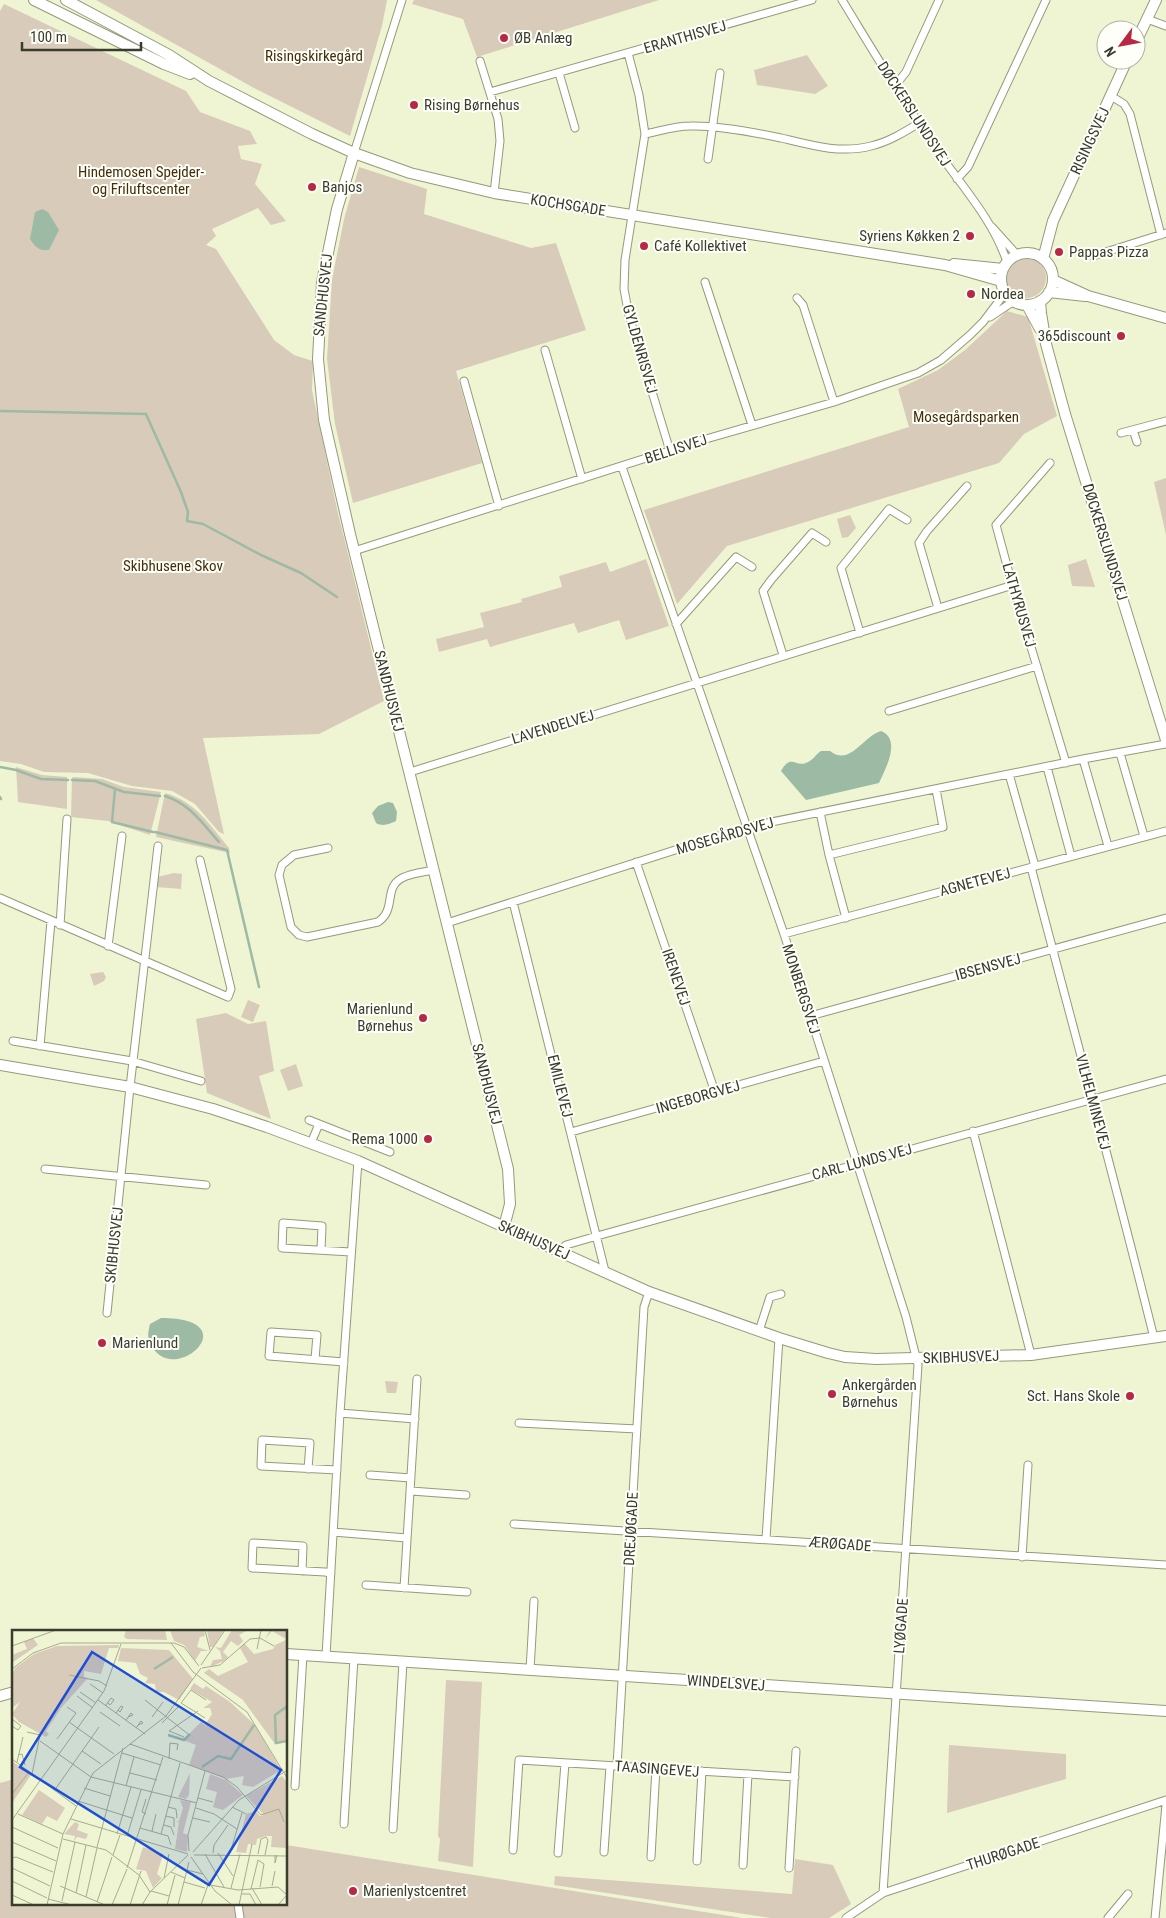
<svg xmlns="http://www.w3.org/2000/svg" width="1166" height="1918" font-family="'Roboto Condensed',sans-serif">
<rect width="100%" height="100%" fill="#eff5d2"/>
<path fill="#d8cbb9" d="M96 0H387L382 26 350 136 254 88Z
M414 0H659L477 57 463 19 412 4Z
M4 4 186 91 200 112 250 131 257 144 238 146 241 159 262 164 255 184 286 221 271 225 258 208 212 229 216 236 206 245 216 249 274 340 294 355 313 361 312 390 337 509 384 701 319 734 203 738 224 834 219 832 195 804 172 791 132 786 88 773 44 772 21 764 0 761V11Z
M807 55 828 86 815 94 757 85 754 70Z
M359 167 427 189 424 214 531 248 556 243 586 330 456 371 482 463 353 503 335 424 327 359 332 280 344 219Z
M1006 278a20 20 0 1 1 40 0a20 20 0 1 1-40 0Z
M1007 311 1028 317 1057 416 1024 434 999 463 727 546 677 604 644 510 909 427 898 389 938 370 965 350Z
M1166 478V535L1154 482Z
M850 515 856 528 848 537 842 538 837 519Z
M646 559 669 626 626 640 619 620 578 633 574 623 490 647 487 639 439 652 436 639 484 627 480 613 522 602 521 599 562 587 559 576 606 562 610 572Z
M1086 559 1095 587 1072 586 1068 565Z
M16 767 42 775 67 777V809L18 802Z
M74 777 102 779 124 787 161 792 150 835 108 821 71 817 72 778Z
M165 793C196 802 209 824 229 848L230 853 156 837Z
M174 873 182 874 181 889 156 887 157 877Z
M103 972 106 977 104 981 94 986 90 974Z
M248 1000 260 1005 253 1022 241 1017Z
M226 1013 248 1024 266 1021 274 1071 259 1076 271 1119 207 1093 196 1019Z
M296 1064 303 1086 288 1091 280 1070Z
M385 1381 398 1382 396 1393H387Z
M446 1680 482 1682 473 1867 438 1861 440 1839 438 1836Z
M949 1745 1066 1754V1779L947 1813Z
M14 1779V1904H286V1845L742 1918H0V1783Z
M795 1859 833 1865 851 1904 829 1918H771L554 1885 555 1876 792 1894Z"/>
<path fill="#9dbaa5" d="M42 209 48 212 59 230 49 250C39 251 35 247 30 239L35 212Z
M881 731C902 739 885 770 879 783L806 800 781 771C792 752 795 769 808 762 813 760 816 754 821 751H830C850 767 863 736 881 731Z
M388 802 393 803 397 812 396 821C389 824 383 827 376 823L372 813 378 806Z
M161 1318C245 1318 182 1380 156 1352 147 1342 147 1336 150 1324Z"/>
<g fill="none" stroke-linecap="round" stroke-linejoin="round">
<path stroke="#9dbaa5" stroke-width="2.5" d="M0 411 146 414 181 492 188 512 187 521 203 524 261 555 301 573 337 597
M0 767 16 770 41 779 68 780
M72 780 95 781 124 792 160 796
M115 789 112 822 153 832
M165 796C190 804 202 823 219 842
M0 797 1 799
M155 832 227 850 259 987"/>
<g stroke="#959a7a" stroke-width="9">
<path id="street" d="M842 0C872 49 901 98 934 146 959 183 993 219 1007 262
M1147 19 1166 26
M628 53 639 95 645 134 625 260 624 289 629 316 670 451
M480 61 498 119 500 141 494 193
M559 73 575 128
M894 87 906 72 939 0
M490 92 812 0
M1111 96 1124 104 1130 114 1161 235
M645 134C660 131 675 126 690 126 718 125 753 132 781 138 810 145 840 154 871 146 888 142 903 133 919 123
M354 153 402 0
M708 159 720 73
M957 179 968 167 1046 0
M992 227 1017 255
M1093 256 1166 233
M705 282 752 425
M797 298 803 305 834 402
M990 317 1014 301
M545 350 582 479
M464 381 499 506
M1133 430 1137 442
M1121 433 1166 421
M1050 463 996 525 1012 584 1066 763
M622 467 784 934 906 1317 918 1365 883 1893
M354 551 706 439 834 402 918 373 941 360 970 335 983 322 1005 293
M938 608 919 543 927 531 967 486
M676 624 736 557 752 567
M860 633 841 568 889 509 907 520
M783 655 763 591 771 580 812 533 826 542
M889 711 1037 666
M1120 753 1144 836
M1083 759 1108 846
M1047 767 1071 856
M410 772 1013 585
M1009 774 1035 866
M820 812 829 855 846 918
M328 848 294 855 282 865 279 875 291 927 299 935 307 937 378 922C397 909 383 888 402 878 411 873 424 872 434 870
M829 855 943 827 936 789
M636 862 715 1092
M1031 867C1072 1024 1115 1180 1154 1338
M0 898 228 997 231 989 200 860
M513 902 605 1271
M447 923 747 827 1083 759 1166 744
M60 925 67 819
M784 934 1166 831
M108 946 122 836
M810 1016 1166 918
M13 1041 132 1061 201 1081
M40 1046 51 921
M309 1120 390 1152
M973 1131 1031 1355
M571 1132 824 1061
M311 1143 319 1124
M45 1169 206 1185
M321 1250 322 1226 283 1223 282 1248 351 1252
M560 1251 566 1245 597 1236 1166 1079
M107 1313 130 1087 158 846
M759 1331 770 1297 781 1294
M315 1359 317 1335 271 1332 269 1356 344 1362
M340 1413 415 1419
M519 1423 637 1429
M308 1469 310 1443 262 1440 261 1466 337 1470
M370 1475 411 1478
M411 1491 466 1495
M514 1524 1166 1565
M333 1532 407 1538
M766 1539 779 1338
M1022 1557 1028 1465
M302 1571 303 1546 253 1543 252 1568 325 1572 331 1573
M366 1585 467 1592
M404 1588 417 1379
M326 1656 340 1413 358 1161
M530 1670 534 1601
M617 1766 644 1307 649 1292
M295 1786 303 1655
M344 1824 354 1658
M393 1829 403 1662
M513 1850 519 1760 795 1777
M604 1852 610 1766
M558 1853 565 1763
M651 1857 656 1768
M697 1861 702 1771
M743 1865 748 1774
M789 1868 796 1751
M238 1904 240 1918
M846 1918 883 1893 1166 1800
M1108 1918 1128 1894
M1155 1918 1166 1805"/>
</g>
<g stroke="#959a7a" stroke-width="12">
<path id="secondary" d="M34 0 164 64 190 74
M66 0 169 55 209 81 312 134 354 153 410 173 494 193 945 265 1001 281
M1136 42 1156 0
M354 153 337 209 322 282 318 359 324 420 350 534 508 1169 510 1204 504 1227
M1001 279a26 26 0 1 1 52 0a26 26 0 1 1-52 0Z
M1043 259 1053 221 1127 60
M954 264 1003 269
M1053 280 1088 296 1166 318
M1049 292 1085 296
M1040 301 1041 313 1046 344 1065 414 1166 740
M1027 305 1040 329
M0 1065 130 1087 213 1109 267 1127 358 1161 649 1292 779 1338 828 1353 845 1357 876 1359 1031 1355 1166 1336
M286 1654 1166 1711
M0 1696 14 1692"/>
</g>
<use href="#street" stroke="#fff" stroke-width="7"/>
<use href="#secondary" stroke="#fff" stroke-width="10"/>
</g>
<g fill="#b92843" stroke="#fefff8" stroke-width="2">
<circle cx="504" cy="38" r="5"/>
<circle cx="414" cy="105" r="5"/>
<circle cx="312" cy="187" r="5"/>
<circle cx="970" cy="236" r="5"/>
<circle cx="644" cy="246" r="5"/>
<circle cx="1059" cy="252" r="5"/>
<circle cx="971" cy="294" r="5"/>
<circle cx="1121" cy="336" r="5"/>
<circle cx="423" cy="1018" r="5"/>
<circle cx="428" cy="1139" r="5"/>
<circle cx="102" cy="1343" r="5"/>
<circle cx="832" cy="1394" r="5"/>
<circle cx="1130" cy="1396" r="5"/>
<circle cx="353" cy="1891" r="5"/>
</g>
<g text-anchor="middle" dominant-baseline="central" stroke-width="4" stroke-linejoin="round" paint-order="stroke">
<g font-size="15" fill="#3a3c2e" stroke="#fefff8">
<text transform="translate(685 37) rotate(-16)">ERANTHISVEJ</text>
<text transform="translate(914 114) rotate(57)">DØCKERSLUNDSVEJ</text>
<text transform="translate(1090 141) rotate(-65)">RISINGSVEJ</text>
<text transform="translate(568 205) rotate(9)">KOCHSGADE</text>
<text transform="translate(323 295) rotate(-84)">SANDHUSVEJ</text>
<text transform="translate(640 349) rotate(74)">GYLDENRISVEJ</text>
<text transform="translate(676 449) rotate(-18)">BELLISVEJ</text>
<text transform="translate(1105 542) rotate(73)">DØCKERSLUNDSVEJ</text>
<text transform="translate(1019 605) rotate(74)">LATHYRUSVEJ</text>
<text transform="translate(389 691) rotate(76)">SANDHUSVEJ</text>
<text transform="translate(553 727) rotate(-17)">LAVENDELVEJ</text>
<text transform="translate(725 836) rotate(-16)">MOSEGÅRDSVEJ</text>
<text transform="translate(975 882) rotate(-15)">AGNETEVEJ</text>
<text transform="translate(988 967) rotate(-15)">IBSENSVEJ</text>
<text transform="translate(676 977) rotate(71)">IRENEVEJ</text>
<text transform="translate(801 989) rotate(72)">MONBERGSVEJ</text>
<text transform="translate(487 1084) rotate(76)">SANDHUSVEJ</text>
<text transform="translate(560 1086) rotate(76)">EMILIEVEJ</text>
<text transform="translate(698 1097) rotate(-16)">INGEBORGVEJ</text>
<text transform="translate(1093 1102) rotate(75)">VILHELMINEVEJ</text>
<text transform="translate(862 1162) rotate(-15)">CARL LUNDS VEJ</text>
<text transform="translate(534 1240) rotate(24)">SKIBHUSVEJ</text>
<text transform="translate(114 1245) rotate(-84)">SKIBHUSVEJ</text>
<text transform="translate(961 1357) rotate(-2)">SKIBHUSVEJ</text>
<text transform="translate(631 1529) rotate(-87)">DREJØGADE</text>
<text transform="translate(840 1544) rotate(4)">ÆRØGADE</text>
<text transform="translate(901 1626) rotate(-86)">LYØGADE</text>
<text transform="translate(726 1683) rotate(4)">WINDELSVEJ</text>
<text transform="translate(657 1769) rotate(4)">TAASINGEVEJ</text>
<text transform="translate(1003 1854) rotate(-18)">THURØGADE</text>
</g>
<g font-size="15" fill="#3a3c2e" stroke="#fefff8" text-anchor="start">
<text x="514" y="38">ØB Anlæg</text>
<text x="424" y="105">Rising Børnehus</text>
<text x="322" y="187">Banjos</text>
<text x="960" y="236" text-anchor="end">Syriens Køkken 2</text>
<text x="654" y="246">Café Kollektivet</text>
<text x="1069" y="252">Pappas Pizza</text>
<text x="981" y="294">Nordea</text>
<text x="1111" y="336" text-anchor="end">365discount</text>
<text x="413" y="1009" text-anchor="end">Marienlund<tspan x="413" dy="17">Børnehus</tspan></text>
<text x="418" y="1139" text-anchor="end">Rema 1000</text>
<text x="112" y="1343">Marienlund</text>
<text x="842" y="1385">Ankergården<tspan x="842" dy="17">Børnehus</tspan></text>
<text x="1120" y="1396" text-anchor="end">Sct. Hans Skole</text>
<text x="363" y="1891">Marienlystcentret</text>
</g>
<g font-size="15" fill="#442e0a" stroke="#fefff8">
<text x="314" y="56">Risingskirkegård</text>
<text x="141" y="172">Hindemosen Spejder-<tspan x="141" dy="17">og Friluftscenter</tspan></text>
<text x="966" y="417">Mosegårdsparken</text>
<text x="173" y="566">Skibhusene Skov</text>
</g>
</g>
<g transform="translate(12 1630)">
<rect width="275" height="275" fill="#eff5d2"/>
<path d="M114 0H153L155 10 115 9 112 7ZM158 0H192L193 6 188 7 185 17 197 21H189L183 31 172 15 162 11ZM195 0H212L201 17H198ZM220 0H236L227 5 231 11 226 16 219 11 211 22 216 27 212 31 198 37 201 30 210 29 208 21 203 17 209 18ZM258 0H275V110L263 114 231 70 192 43 197 39 206 46 236 32 228 18 232 13 242 24 261 19 263 15 272 11 274 9 260 1 253 9ZM21 8 26 15 1 32 0 25 15 19 12 12ZM107 15 106 18H97L89 44 72 41V47L76 48 49 78 34 101 37 104 34 107 7 92 0 84 8 72 0 78V45L3 38 22 24 45 16ZM109 18 157 20 181 49 167 70 152 62H144L143 54 133 53 136 48 128 44 124 33 106 31ZM182 53 191 59 194 56 218 72 243 95 269 140 241 157 230 155 232 146 214 149 177 135 184 115 171 110 189 92 193 95 200 84 198 78H191L200 72 178 59ZM0 131 19 145 0 173ZM178 143 177 165 174 169 166 167ZM198 144 214 150 231 165 211 180 201 177 205 162 194 159ZM270 146 275 152V218L259 217 260 206H254L245 209 244 215 236 214 234 223 224 222 234 184 244 181 248 186 252 185 234 166ZM27 160 53 178 45 191 35 186 30 194 10 185ZM168 170 179 172 171 203 176 205 175 222 163 219 167 192 164 191H167L171 178ZM63 192 67 194 65 200 76 204 74 209 65 207 62 211 63 206 52 204ZM131 217 151 224 145 244 150 248 141 258 134 241 124 239Z" fill="#d8cbb9"/>
<path fill="none" stroke="#9dbaa5" stroke-width="2.5" d="M142 39 161 27M275 80 274 77 263 85 264 113 275 111M156 105 172 110 178 104M190 137 206 126 219 129 242 95"/>
<path fill="none" stroke="#a7ab90" stroke-width="1" d="M193 0 198 20M159 13 181 42 235 82 275 148M162 13 172 17 187 36M0 16 44 0M245 19 249 0M189 35 213 0M190 38 208 35 238 9 248 8 262 16M0 39 21 23 49 13H162M57 45 87 51 95 56M78 54 91 63M68 62 84 73M65 66 81 78M86 70 133 104M133 70 176 104M94 76V75L99 68 102 70 98 75 96 73M88 82 108 96M104 83 109 76 111 77 108 82 106 80M140 87 151 72M193 88 169 73 179 60 194 70M0 89 9 96 6 100 0 96M114 90 119 83 121 85 116 87M57 92 102 124M150 93 166 77M124 98 129 91 131 93 126 95M15 102 28 105 20 144M172 107 157 101 186 81M45 109 64 83 55 77M28 111 79 147 185 173M118 114 211 147 225 157 249 185 267 179 272 192M70 121 89 134M110 123 149 135M6 125 10 124 13 135M0 129 64 176M157 129 158 113 166 114 165 120M5 132 11 107M118 143 145 150M114 156 122 127M72 158 98 166M42 161 87 97M0 164 17 142M186 168 201 172M66 171 120 188M156 177 164 179 165 188M220 177 234 184M184 178 202 184 225 199M6 184 51 204M134 184 130 182 134 169M154 186 162 188V197M181 188 198 192M59 189 176 224M0 190 92 61 109 14M152 195 159 197 162 205M0 197 46 218M128 198 156 206 159 215M140 201 144 184M105 204 119 157M149 204 168 133M115 206 129 160M51 209 94 220 127 245 138 262M0 212 44 231M85 217 111 118M177 221 176 205 193 141M181 222 227 170 274 141M201 223 202 215 216 195M206 223 221 246M218 223 230 183M193 224 212 257M246 224 249 209 254 207 256 210 253 225M101 225 108 205M182 225 275 226M263 225V233L265 225M179 227 203 261 220 275M0 228 4 227 41 242M0 238 38 256M115 238 151 127M175 240 191 244M159 242 173 248M152 248 157 224M0 251 35 268M172 252 193 258M198 255 226 260 266 257 275 265 266 275M48 256 93 275M260 256 263 241M219 258 228 224M240 258 250 275M239 259 246 230 252 234 248 257M139 261 157 266M64 263 74 215M230 264H238L244 275M0 265 22 275M74 267 85 218M36 269 60 275M50 271 63 212M85 272 100 227M35 275 51 204 81 143 154 86 189 38M100 275 115 239M118 275 129 241M130 275 138 262 176 225M155 275 163 245M166 275 177 232M189 275 197 252M227 275 240 214"/>
<path fill="#1d4ed8" fill-opacity="0.15" stroke="#1d4ed8" stroke-width="2.5" d="M80 22 269 140 197 255 8 137Z"/>
<rect width="275" height="275" fill="none" stroke="#3a3c2e" stroke-width="2.5"/>
</g>
<g transform="translate(1121 45) rotate(238)"><circle r="24" fill="#fefff8" stroke="#b0b1a7"/>
<path d="M0-4L9 19L0 12L-9 19Z" fill="#b92843"/>
<text y="-8" font-size="14" font-weight="bold" text-anchor="middle" fill="#3a3c2e">N</text>
</g>
<path d="M22 42v8h119v-8" fill="none" stroke="#3a3c2e" stroke-width="2.5"/>
<text x="30" y="42" font-size="15" fill="#3a3c2e" stroke="#fefff8" stroke-width="4" paint-order="stroke">100 m</text>
</svg>
